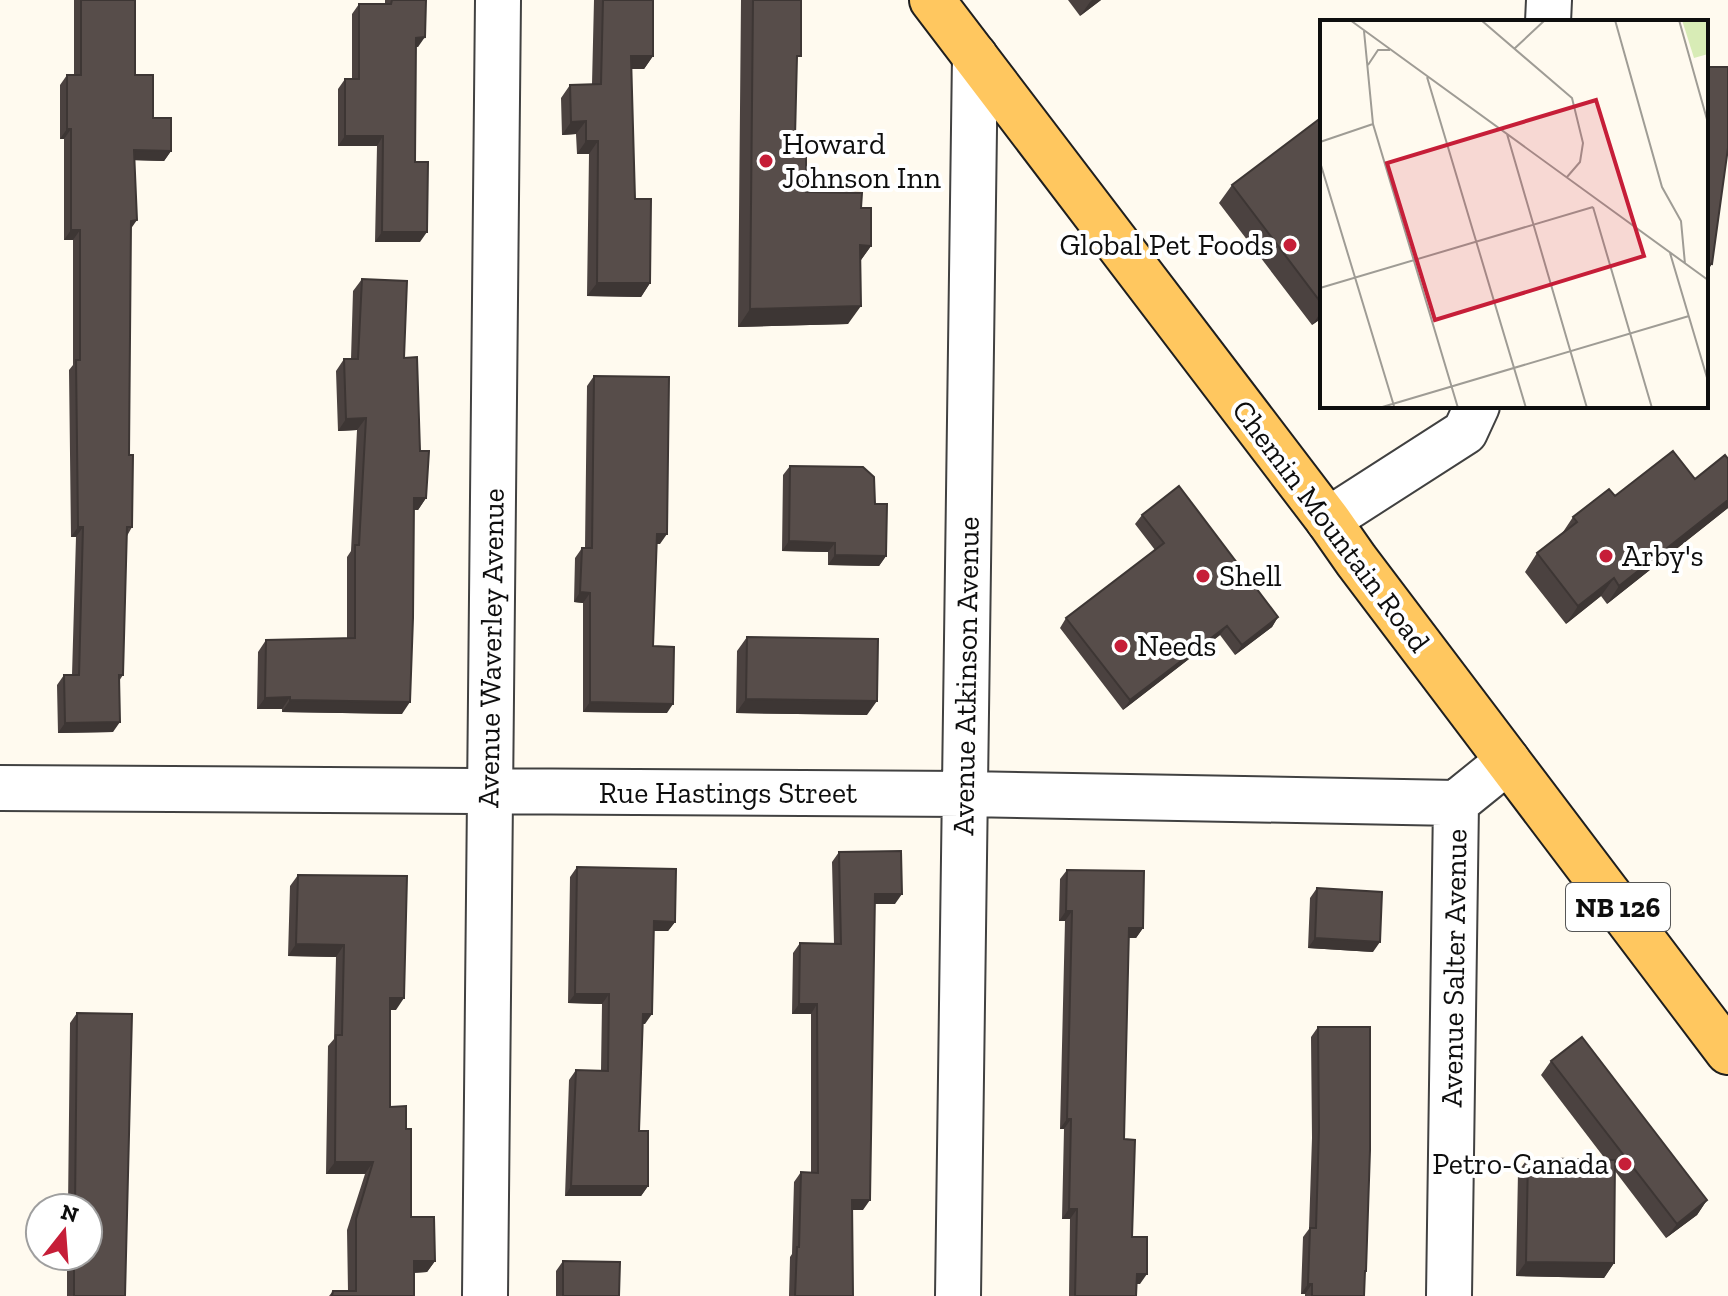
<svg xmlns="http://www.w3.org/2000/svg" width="1728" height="1296" font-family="'Zilla Slab',serif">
<rect width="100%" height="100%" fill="#fffaef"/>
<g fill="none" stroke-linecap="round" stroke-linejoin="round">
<g stroke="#414141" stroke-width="48">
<path id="minor" d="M1548 22 1549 0
M1328 520 1465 432 1477 406
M0 788 965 794 1456 803
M1456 803 1508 761
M485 1296 498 0
M958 1296 975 56
M1449 1296 1456 803"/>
</g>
<g stroke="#1f1f1f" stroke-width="48">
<path id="major" d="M932 0 1328 520 1356 560 1728 1052"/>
</g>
<use href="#minor" stroke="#fff" stroke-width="44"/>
<use href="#major" stroke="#ffc75f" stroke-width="44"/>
</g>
<path fill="#4b4240" d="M74 0H135V75L153 118 171 151 164 161 134 160 131 230 129 455 132 527 127 536 123 675 119 681 113 732 58 733 57 685 64 675H72L76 537H71L69 370 73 365V240H64V139H60V85L67 75H74Z
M385 0H426L418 47H416L415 162 420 242H375L377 146H338V89L345 79H352V14L359 4H385Z
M594 0H653V56L644 69H631L635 199 650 283 641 297 587 296 589 154H577L576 134 562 135 561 98 570 85 592 84Z
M741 0H801L797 61 795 137 806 192 861 208 871 246 861 260 848 324 738 327Z
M1068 0H1101L1080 16Z
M1322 117V318L1312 325 1219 203 1232 185Z
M362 279 404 358 420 451 426 498 418 510H414L402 714 282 712V709H257L258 652 266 640 347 638V557L351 551 357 430 338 431 336 371 344 359H351L353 291Z
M594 376 660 544H656L653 646 667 713 583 712V603L574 602 575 558 582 548H585L587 386Z
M1728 459V508L1607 604 1601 596 1566 624 1525 572 1537 553 1561 535 1573 517 1615 496 1695 479Z
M790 466 875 504 886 556 879 566 828 565V552L782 551 783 475Z
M1142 515 1278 617 1272 627 1235 655 1220 635 1123 710 1060 628 1066 618 1155 550 1135 524Z
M747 637 867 715 736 713 737 651Z
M839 852 895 904H875L863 1210H852L853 1296H789L790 1257 792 1254 794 1182 801 1172H811V1014H792L793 953 800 943 834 944 832 862Z
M577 867 675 922 668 931H654L645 1024H643L639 1131 648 1186 641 1196H565L569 1080 576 1070 601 1071 602 1004 568 1003 570 877Z
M1067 870 1143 928 1136 938H1129L1124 1139 1132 1237 1140 1284H1136V1296H1069L1070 1219H1062L1064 1129H1060L1065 921H1059L1060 879Z
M298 875 396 1010H390V1107L406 1129 411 1217 435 1261 427 1272 414 1273V1296H329L333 1291H348L347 1230 365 1174H326L328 1046 334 1039 336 957 288 956 290 886Z
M1317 888 1373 952 1308 948 1310 898Z
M77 1013 125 1296H67V1256H88V1208H68L70 1023Z
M1318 1027 1366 1271 1365 1274 1364 1296H1305V1294H1301L1303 1237 1309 1229 1312 1138 1311 1037Z
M1551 1061 1707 1200 1697 1215 1666 1238 1615 1171 1614 1263 1604 1278 1516 1276 1518 1172 1528 1158 1606 1160 1541 1075Z
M563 1261 619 1296H556V1271Z"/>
<path fill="#3d3634" d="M1092 0H1101L1080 16 1090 2Z
M425 37 418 47H409L416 38Z
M631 56H653L644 69H621Z
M586 121 576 134 562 135 571 122Z
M67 129H71L64 139H60Z
M345 136H383L377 146H338Z
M586 141H598L589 154H577Z
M134 150 171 151 164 161 127 160Z
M137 220 130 230 131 221Z
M71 230H80L73 240H64Z
M382 232H427L420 242H375Z
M860 245 871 246 858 264Z
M1706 263 1712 264 1706 273Z
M597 283H650L641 297 587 296Z
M861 306 848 324 738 327 750 309Z
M1322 311V318L1312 325Z
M366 418 357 430 338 431 346 419Z
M414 498H426L418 510 406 509Z
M1728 500V508L1607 604 1619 586Z
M78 527H83L76 537H71Z
M657 534H667L660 544H650Z
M789 541 835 543 828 552 782 551Z
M835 555 886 556 879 566 828 565Z
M1614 578 1601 596 1566 624 1578 606Z
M580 592 590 593 583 603 574 602Z
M1278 617 1272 627 1235 655 1242 645Z
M1227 626 1220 635 1123 710 1130 700Z
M290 697 282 709H257L265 698Z
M746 699 877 701 867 715 736 713Z
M290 700 410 702 402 714 282 712Z
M590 702 673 704 667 713 583 712Z
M120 722 113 732 58 733 65 723Z
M875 894H902L895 904H868Z
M1066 911H1072L1065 921H1059Z
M654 921 675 922 668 931H647Z
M1129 928H1143L1136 938H1122Z
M1315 938 1380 942 1373 952 1308 948Z
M296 944 344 945 336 957 288 956Z
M575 994H609L602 1004 568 1003Z
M390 998H404L396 1010H381Z
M799 1004H817L811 1014H792Z
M643 1014H652L645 1024H636Z
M1067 1119H1071L1064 1129H1060Z
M335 1162H373L365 1174H326Z
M571 1186H648L641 1196H565Z
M852 1200H870L863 1210H845Z
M1707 1200 1697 1215 1666 1238 1677 1224Z
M1069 1209H1077L1070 1219H1062Z
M414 1261H435L427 1272 406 1273Z
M1526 1262 1614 1263 1604 1278 1516 1276Z
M1137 1274H1147L1140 1284H1130Z
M1308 1284H1312L1305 1294H1301Z"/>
<path fill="#574d4a" stroke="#3d3634" stroke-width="2" d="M81 0H135V75H153V118H171V151L134 150 137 220 131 221 129 455H133L132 527H127L123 675H119L120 722 65 723 64 675H79L83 527H78L76 360H80V230H71V129H67V75H81Z
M392 0H426L425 37 416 38 415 162H428L427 232H382L383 136H345V79H359V4H391Z
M603 0H653V56H631L635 199H651L650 283H597L598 141H586V121L571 122 570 85 601 84Z
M753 0H801V56H797L795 137H806V192L862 193 861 208H871V246L860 245 861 306 750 309Z
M1706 67H1728V148L1712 264 1706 263Z
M1322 117V304L1232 185Z
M362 279 407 281 404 358 417 357 420 451H429L426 498H414L413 618 410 702 290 700V697L265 698 266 640 355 638V545H359L366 418 346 419 344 359H358Z
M594 376 669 377 667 534H657L653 646 674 647 673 704 590 702V593L580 592 582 548H592Z
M1673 451 1695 479 1725 455 1728 459V500L1619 586 1614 578 1578 606 1537 553 1577 522 1573 517 1609 489 1615 496Z
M790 466 863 467 874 477 875 504H887L886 556 835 555V543L789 541Z
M1179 486 1278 617 1242 645 1227 626 1130 700 1066 618 1164 543 1142 515Z
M747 637 878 639 877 701 746 699Z
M901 851 902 894H875L870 1200H852L853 1296H795L797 1247H799L801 1172 818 1173 817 1004H799L800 943 841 944 839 852Z
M577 867 676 869 675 922 654 921 652 1014H643L639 1131H648V1186H571L576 1070 608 1071 609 994H575Z
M1067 870 1144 871 1143 928H1129L1124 1139 1135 1140 1132 1237H1147V1274H1137L1136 1296H1075L1077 1209H1069L1071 1119H1067L1072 911H1066Z
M298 875 407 876 404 998H390V1107L406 1106V1129H411V1217H434L435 1261H414V1296H332L333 1291H356V1219L373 1162H335L336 1035H342L344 945 296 944Z
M1317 888 1382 892 1380 942 1315 938Z
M77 1013 132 1014 125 1296H74V1256H88V1208H75Z
M1318 1027H1370V1150L1366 1271H1365L1364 1296H1312V1284H1308L1310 1228H1316L1319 1128Z
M1582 1037 1707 1200 1677 1224 1551 1061Z
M1528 1158 1615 1160 1614 1263 1526 1262Z
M563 1261 620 1262 619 1296H563Z"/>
<g fill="#c61e38" stroke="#fff" stroke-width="3">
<circle cx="766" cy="161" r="8"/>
<circle cx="1290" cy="245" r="8"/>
<circle cx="1606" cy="556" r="8"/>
<circle cx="1203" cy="576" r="8"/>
<circle cx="1121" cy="646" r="8"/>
<circle cx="1625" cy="1164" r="8"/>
</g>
<g text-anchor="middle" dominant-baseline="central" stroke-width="8" stroke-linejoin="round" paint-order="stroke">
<rect fill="#fff" stroke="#565656" stroke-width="2" x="1566" y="883" width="104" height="48" rx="6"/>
<g font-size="28" font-weight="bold" fill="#0e0e0e">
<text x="1618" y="907">NB 126</text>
</g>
<g font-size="30" fill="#0e0e0e" stroke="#fff" text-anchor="start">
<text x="782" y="144">Howard<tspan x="782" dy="34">Johnson Inn</tspan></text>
<text x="1274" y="245" text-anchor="end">Global Pet Foods</text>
<text x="1622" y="556">Arby's</text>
<text x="1219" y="576">Shell</text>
<text x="1137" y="646">Needs</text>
<text x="1609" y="1164" text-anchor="end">Petro-Canada</text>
</g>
<g font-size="30" fill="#0e0e0e" stroke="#fff">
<text transform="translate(1331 526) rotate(53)">Chemin Mountain Road</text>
<text transform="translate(491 648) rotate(-89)">Avenue Waverley Avenue</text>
<text transform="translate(966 676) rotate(-89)">Avenue Atkinson Avenue</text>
<text x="728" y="793">Rue Hastings Street</text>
<text transform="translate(1454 968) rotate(-89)">Avenue Salter Avenue</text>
</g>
</g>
<g transform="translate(1320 20)">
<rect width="388" height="388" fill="#fffaef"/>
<path d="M362 0H388V34L374 38Z" fill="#d8ecb6"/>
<path fill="none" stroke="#9f9c95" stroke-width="2" d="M30 0 388 260M161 0 252 78 263 123 260 142 247 157M295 0 342 167 361 201 365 244M359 0 388 103M44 11 53 104 138 388M194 29 225 0M48 45 58 30H70M107 57 206 388M187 114 267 388M0 122 53 104M0 142 74 386M273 187 332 388M350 233 388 361M0 268 273 187M59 388 369 296"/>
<path fill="#c61e38" fill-opacity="0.15" stroke="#c61e38" stroke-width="4" d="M276 80 324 236 115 300 67 143Z"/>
<rect width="388" height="388" fill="none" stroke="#0e0e0e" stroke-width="4"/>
</g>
<g transform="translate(64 1232) rotate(17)"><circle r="38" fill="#ffffff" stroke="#9f9f9f" stroke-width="2"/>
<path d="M0-6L14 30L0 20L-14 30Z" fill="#c61e38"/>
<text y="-12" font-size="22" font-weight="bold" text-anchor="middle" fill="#0e0e0e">N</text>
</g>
</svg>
